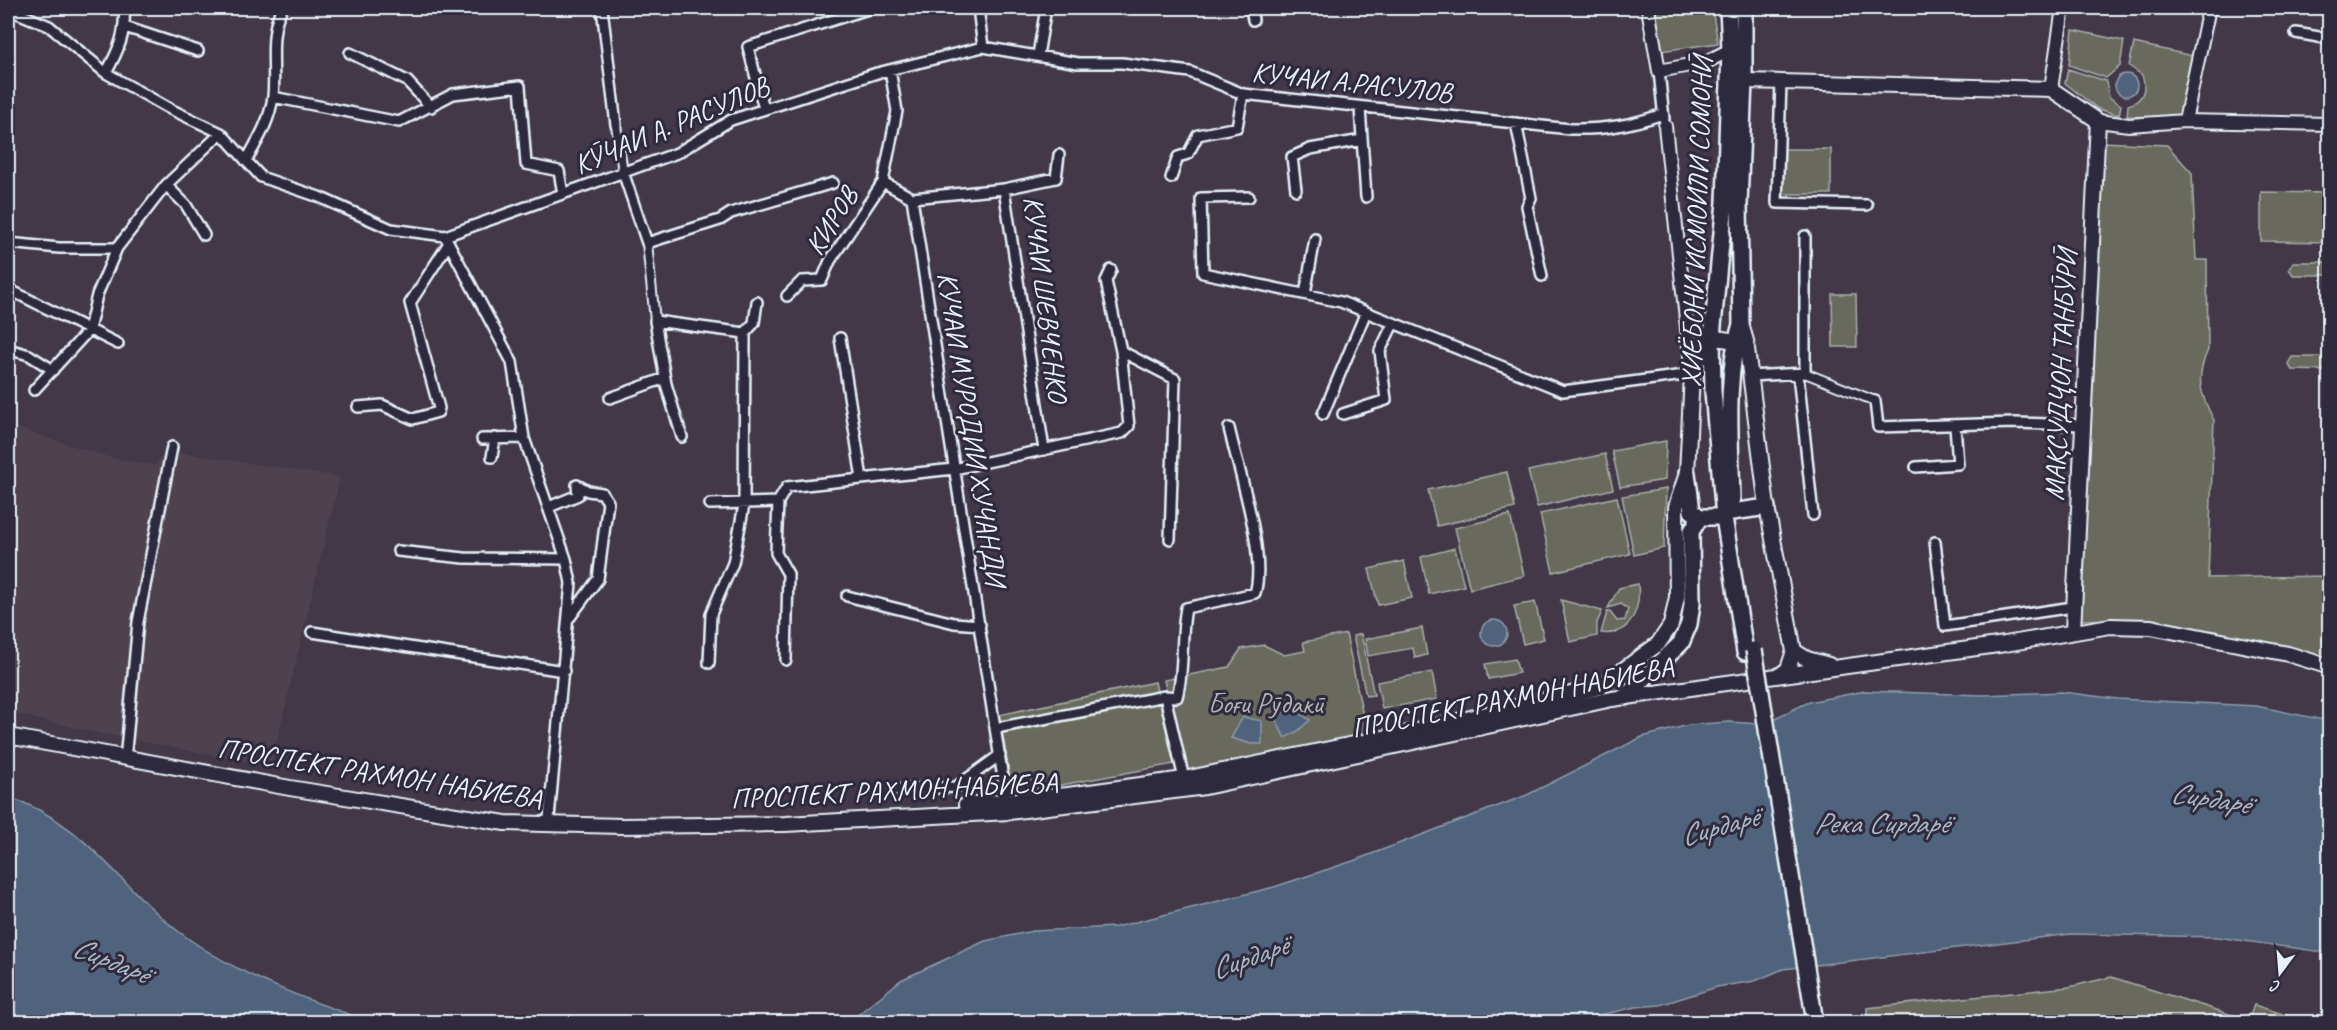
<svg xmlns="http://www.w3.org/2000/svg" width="2337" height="1030" font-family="Caveat,sans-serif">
<rect width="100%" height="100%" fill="#423848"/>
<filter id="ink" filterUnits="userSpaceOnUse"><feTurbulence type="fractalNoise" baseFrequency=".0167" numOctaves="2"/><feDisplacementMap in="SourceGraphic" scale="12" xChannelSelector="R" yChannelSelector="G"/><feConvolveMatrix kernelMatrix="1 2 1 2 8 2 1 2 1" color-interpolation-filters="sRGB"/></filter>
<g filter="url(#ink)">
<path fill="#504250" d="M8 425 111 458 157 466 159 459 169 451 340 477 271 766 102 734 8 712Z"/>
<path fill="#696b5d" stroke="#a8aeaa" stroke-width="1.5" d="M1655 8H1712L1718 43 1661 51Z
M2073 30 2124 41 2120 66 2106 78 2069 65Z
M2134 43 2193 56 2183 112 2179 118 2127 116 2128 105C2143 101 2147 89 2142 75L2129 66Z
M2068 69 2106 81 2109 97 2121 105 2119 115 2098 109 2065 83Z
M2102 142 2167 145 2192 173 2196 260H2207L2208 350C2195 378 2200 394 2214 420L2208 578 2329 576V662C2249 637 2164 618 2080 620Z
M1782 149H1831V194H1782Z
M2261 192 2329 193V242L2261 241Z
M2293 262H2329V275H2293L2289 269Z
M1832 294H1856L1857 347H1833Z
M2292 357H2329V371L2292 370 2288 364Z
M1666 441 1665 480 1620 487 1612 451Z
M1605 454 1613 489 1537 507 1528 471Z
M1507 472 1515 508 1437 526 1428 490Z
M1666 489 1664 548 1634 555 1622 496Z
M1617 497 1630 554 1553 572 1540 514Z
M1510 515 1524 576 1470 589 1455 528Z
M1455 548 1464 586 1429 594 1421 557Z
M1404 561 1412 598 1378 605 1369 569Z
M1638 584C1641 608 1631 637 1601 633L1607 612H1610L1617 621 1625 620 1628 609 1621 604 1608 608 1619 588Z
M1561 600 1602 611 1597 623V636L1570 642Z
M1535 602 1544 639 1523 644 1514 606Z
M1422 628 1427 655 1415 658 1413 648 1368 656 1365 639Z
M1346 634 1367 735 1184 773 1164 680 1229 667 1241 649 1264 645 1284 655 1305 651 1303 642Z
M1361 634 1374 695 1366 696 1353 636Z
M1515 659 1519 673 1488 679 1485 664Z
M1432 672 1437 699 1382 709 1377 682Z
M1155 682 1174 764 1013 794 999 715Z
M2111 977 2239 1017 2238 1022H1867V1008L2069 987Z
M2254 1005 2308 1022H2248Z"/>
<path fill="#50647b" stroke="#8d9cad" stroke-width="1.5" d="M2115 85a11 11 0 1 1 22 0a11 11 0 1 1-22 0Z
M1481 633a13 13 0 1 1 26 0a13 13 0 1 1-26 0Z
M1865 691 1982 695 2062 692 2118 699 2256 706 2329 721V953L2217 937 2071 934 1783 969 1755 981 1717 987 1660 1005 1636 1007 1569 1022H849L901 980 985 941 1033 931 1116 927 1274 887 1353 861 1527 795 1642 737 1689 725 1728 722 1762 724 1809 702Z
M1291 707 1310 720 1298 731 1285 738 1275 718Z
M1243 717 1262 721V744H1251L1231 738Z
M8 797C85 821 117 884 178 931 234 974 306 1000 372 1022H8Z"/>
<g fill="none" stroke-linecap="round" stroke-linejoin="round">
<g stroke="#e8f1f8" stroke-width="12">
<path id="pedestrian" d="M616 125 623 172
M647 243 655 321
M1805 373 1875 401"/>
</g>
<g stroke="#e8f1f8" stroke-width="14">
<path id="minor" d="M602 8 616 125
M978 8 983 47
M1251 8 1253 20
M8 9 49 26 106 73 170 109 221 133 261 177 319 197 391 229 445 236 677 153 731 120 877 73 983 47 1078 63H1122L1190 72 1243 94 1570 129C1604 130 1631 125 1663 114
M125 27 198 51
M2296 33 2330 39
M350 53 407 81 431 107
M1038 55 1046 8
M890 70 897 111 883 182 912 198 1007 804
M1659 71 1664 119
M106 73C119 50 126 33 124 8
M1781 82 1777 203 1867 205
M273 97 399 122 453 94 520 86 526 164 559 171 563 194
M1360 108 1366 197
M764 109 748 47 871 8
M1516 123 1531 198 1527 206 1542 276
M246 161C258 140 270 121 273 96 276 67 268 34 282 8
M623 172 647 243 720 220 731 213 833 183
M1171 178 1178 157 1188 154 1198 135 1237 127 1243 94
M166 185 186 205 204 235
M1296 190 1292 157 1310 149 1362 140
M1249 197 1201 198 1203 273 1341 302 1563 391 1692 374
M912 198 1004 189
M445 236 512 362 524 438 566 559 571 583 549 818
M8 243 59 248H117
M8 289 118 344
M1305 294 1315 239
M787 296 802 281 822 280 830 261 883 182
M745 333 754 323 757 302
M840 338 862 479
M8 349 29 355 53 370
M1121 351 1175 379 1170 539
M1798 374 1813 515
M1749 376 1805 373V236
M34 390 89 330 97 295 117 248 166 185 221 133
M610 398 665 378
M1875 401 1878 427 2014 423 2082 425
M358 407 382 405 413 419 438 412 439 408 410 303 449 243
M1323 414 1366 312
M1343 414 1386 400 1380 351 1393 324
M682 437 666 384 655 321 745 333 744 505 733 563 711 614 709 663
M482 439 524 438
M1044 450 1004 189 1056 178 1059 155
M492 457 495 438
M1916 467 1958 464 1955 426
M778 502 787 487 954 469 1122 433 1129 426 1121 351 1106 281 1111 270
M710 504 778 502 776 553 788 574 786 660
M549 507 578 495 577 485
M1935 542 1945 626 2073 607
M398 551 464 558 566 559
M847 596 954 623 980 625
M570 617 598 579 608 502 602 493 588 491 577 485
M312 632 564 671
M1165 696 1184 779
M996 728 1165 696 1177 697C1185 668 1180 638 1186 608L1255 593C1267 555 1238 469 1229 428
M126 750 138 622 172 447
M896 790 956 787 1000 755"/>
</g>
<g stroke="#e8f1f8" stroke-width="16">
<path id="tertiary" d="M1648 8 1659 71 1706 62 1730 50
M2051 89 2063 8
M2098 121 2129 125 2185 121 2330 124
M2185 121 2209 8
M1665 126 1692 374"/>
</g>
<g stroke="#e8f1f8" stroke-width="18">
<path id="secondary" d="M1744 81 2051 89 2098 121 2073 631
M1741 324 1746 341 1767 507 1794 651 1788 669 1780 675
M1794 651 1807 659 1829 665
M8 736 290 788 505 823 622 826 785 824 1009 812 1205 787 1612 699 2005 644 2110 626 2151 627 2288 654 2330 667
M966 805 1068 795 1184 779 1412 732 1600 687 1658 644 1671 625 1677 597 1676 507 1687 473 1692 374 1709 337 1736 341"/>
</g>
<g stroke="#e8f1f8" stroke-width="20">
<path id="primary" d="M1728 8 1730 50 1725 202 1712 336 1713 391 1724 517 1745 652
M1687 473 1692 511 1700 517H1724
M1732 501C1731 444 1724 379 1741 324L1739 204 1744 81V8
M1732 512 1767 507
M1625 697 1681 643 1689 624 1692 604 1691 532 1700 517"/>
</g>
<use href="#pedestrian" stroke="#2f2a3d" stroke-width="8"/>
<use href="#minor" stroke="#2f2a3d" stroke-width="9"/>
<use href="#tertiary" stroke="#2f2a3d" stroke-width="12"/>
<use href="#secondary" stroke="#2f2a3d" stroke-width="14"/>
<use href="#primary" stroke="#2f2a3d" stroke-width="15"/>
<g stroke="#e8f1f8" stroke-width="20" stroke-linecap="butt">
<path id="primary-bridge" d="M1754 650 1815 1022"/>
</g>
<use href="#primary-bridge" stroke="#2f2a3d" stroke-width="15"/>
</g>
</g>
<g text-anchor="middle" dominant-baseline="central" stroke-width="6" stroke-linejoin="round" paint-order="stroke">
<g font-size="28" fill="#e8f1f8" stroke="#2f2a3d">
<text transform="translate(1352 82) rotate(6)">КУЧАИ А.РАСУЛОВ</text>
<text transform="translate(671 125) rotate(-23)">КӮЧАИ А. РАСУЛОВ</text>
<text transform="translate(831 221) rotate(-58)">КИРОВ</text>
<text transform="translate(1696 222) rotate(-88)">ХИЁБОНИ ИСМОИЛИ СОМОНӢ</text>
<text transform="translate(1046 299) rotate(83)">КУЧАИ ШЕВЧЕНКО</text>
<text transform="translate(2060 375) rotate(-87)">МАҚСУДҶОН ТАНБӮРӢ</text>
<text transform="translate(972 429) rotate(81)">КУЧАИ МУРОДИИ ХУЧАНДИ</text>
<text transform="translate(1512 697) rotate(-11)">ПРОСПЕКТ РАХМОН НАБИЕВА</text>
<text transform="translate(380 773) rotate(9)">ПРОСПЕКТ РАХМОН НАБИЕВА</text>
<text transform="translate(894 790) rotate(-3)">ПРОСПЕКТ РАХМОН НАБИЕВА</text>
</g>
<g font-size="28" fill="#afb5b2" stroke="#2f2a3d">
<text x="1266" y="703">Боғи Рӯдакӣ</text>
</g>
<g font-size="30" font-style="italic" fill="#abb9c6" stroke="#2f2a3d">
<text transform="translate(2210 798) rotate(9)">Сирдарё</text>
<text x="1881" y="823">Река Сирдарё</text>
<text transform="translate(1719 826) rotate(-15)">Сирдарё</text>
<text transform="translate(1249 957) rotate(-19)">Сирдарё</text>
<text transform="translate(111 960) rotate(22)">Сирдарё</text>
</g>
</g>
<rect width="2337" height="1030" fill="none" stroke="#2f2a3d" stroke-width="30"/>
<rect x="15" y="15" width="2307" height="1000" fill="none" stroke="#e8f1f8" stroke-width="2" filter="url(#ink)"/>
<g transform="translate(2280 973) rotate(196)" stroke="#2f2a3d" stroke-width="4.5" paint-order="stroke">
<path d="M0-4.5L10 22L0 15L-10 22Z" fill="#e8f1f8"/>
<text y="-9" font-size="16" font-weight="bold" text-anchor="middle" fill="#e8f1f8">С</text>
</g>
</svg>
